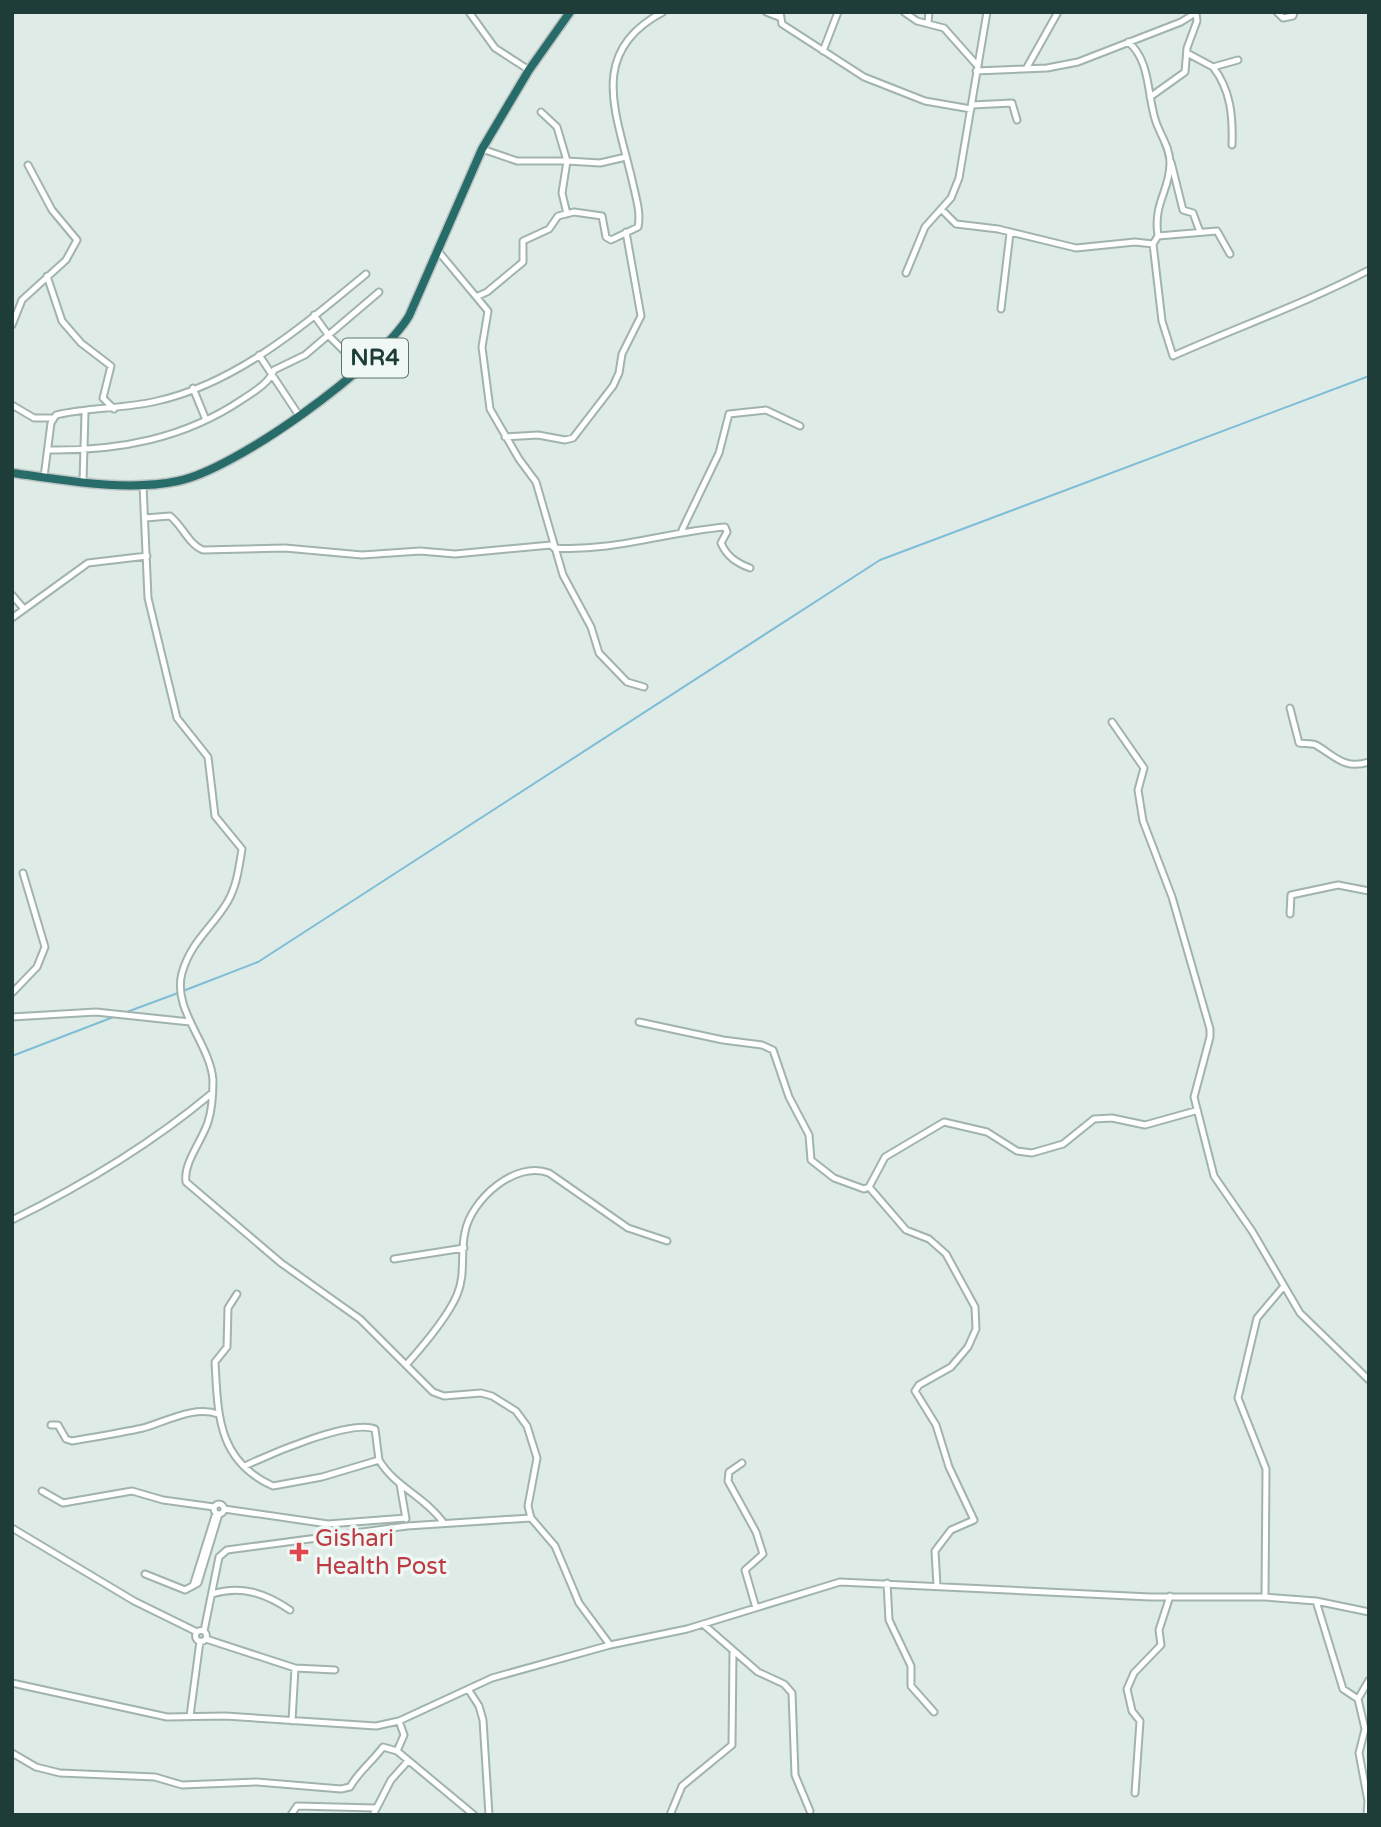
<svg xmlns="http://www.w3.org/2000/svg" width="1381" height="1827" font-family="'Varela Round',sans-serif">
<rect width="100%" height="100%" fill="#deebe7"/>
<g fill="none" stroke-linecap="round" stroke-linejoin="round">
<path stroke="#7fbdd7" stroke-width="2" d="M183 991 258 962 880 560 1369 376
M124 1013 178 993
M12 1056 116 1016"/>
<g stroke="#a1b3af" stroke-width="9">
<path id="minor" d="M469 12 495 48 529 70
M766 12 779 17
M780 12 782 24 864 77 925 101 971 109
M904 12 917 21 944 28 976 64
M1277 12 1283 18 1293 16 1294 12
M928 23 929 12
M1128 42C1151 60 1147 97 1156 122 1161 136 1170 148 1170 163 1170 191 1153 202 1158 236
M823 51 838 12
M1187 53 1213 67 1238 60
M1213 67C1231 90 1233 117 1232 145
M1026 69 1058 12
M976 71 1047 68 1078 62 1181 22 1197 12
M1150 97 1185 72 1187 48 1197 21 1196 13
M972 105 1012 103 1017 120
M541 112 557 127 567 161 600 163 626 157
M482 149 517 161H567L562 193 567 214
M1171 162 1183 210 1193 213 1200 232
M941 209 956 224 998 229 1076 248 1135 242 1153 244 1158 236 1217 231 1230 254
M1153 244 1162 321 1173 356C1238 327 1306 303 1369 270
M438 251 488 311 482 347 490 409 519 459 536 482 563 575 591 627 599 653 627 682 644 687
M906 273 925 227 951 198 959 178 987 12
M47 276 62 321 81 343 111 366 103 398 114 409
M478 296 487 292 523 262V241L549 229 558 216 574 212 602 216 606 237 611 240 638 227C641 213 636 198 633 184 618 116 585 53 663 12
M1001 309 1010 233
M314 315 329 336 362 369
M12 325 22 300 66 260 77 240 52 210 28 165
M259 355 298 414
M193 388 206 420
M12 405 34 418H52
M505 437 538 435 565 440 573 438 613 386 619 373 622 354 641 316 626 232
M48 450C118 451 184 439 243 399 255 391 269 383 274 370L305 355 379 292
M44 477 51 423 56 415C89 407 124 409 157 401 237 383 304 325 366 274
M83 481 85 413
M143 485 148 598 177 718 208 757 215 816 242 849C239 867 237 885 228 901 213 927 191 941 182 973 172 1010 210 1043 213 1080 213 1093 212 1110 208 1122 202 1141 183 1163 186 1182L281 1263 360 1319 433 1392 444 1396 481 1393 492 1396 516 1411 527 1426 537 1458 528 1506 531 1518 555 1546 579 1603 610 1645
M145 518 170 516C182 525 189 545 203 550L285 548 362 555 420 551 455 554 551 545 554 548C613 552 666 532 725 527L727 532 721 543C727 557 737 563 750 568
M682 530 719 453 729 414 766 410 800 426
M12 595 24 609
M12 618 88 563 147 556
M1290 708 1299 743C1303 744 1311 743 1316 745 1335 756 1344 770 1369 762
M1112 722 1144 768 1138 790 1143 821 1172 897 1210 1029V1037L1194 1097 1214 1176 1252 1231 1300 1313 1369 1380
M1290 914 1291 895 1338 885 1369 891
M12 993 37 967 45 947 23 873
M12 1017 96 1012 190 1022
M639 1022 723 1040 762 1045 773 1050 789 1097 809 1135 811 1160 834 1178 864 1189 869 1187 885 1157 944 1122 987 1132 1017 1151 1032 1153 1063 1144 1094 1119 1112 1118 1145 1125 1195 1111
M869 1187 906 1230 929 1239 946 1254 975 1307 976 1329 968 1347 951 1367 919 1385 915 1391 936 1425 949 1467 974 1520 951 1530 935 1551 937 1586
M12 1220C81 1186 151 1144 211 1094
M394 1259 464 1248
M237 1294 228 1308 227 1347 215 1362C218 1414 217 1461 273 1486L322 1477 379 1460C395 1487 424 1496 443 1522
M406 1365C423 1346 447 1318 457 1295 466 1274 460 1254 465 1232 471 1200 515 1160 549 1173L628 1228 667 1241
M51 1425H58L66 1439 72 1441C95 1437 120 1433 143 1428 165 1422 195 1405 218 1414
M742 1463 729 1472 728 1481 756 1532 763 1554 745 1570 756 1608
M245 1466C270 1454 351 1419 375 1429L379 1460
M400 1484 406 1519
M42 1491 63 1503 132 1491 163 1500 214 1507
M214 1509a5 5 0 1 1 10 0a5 5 0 1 1-10 0Z
M224 1509 328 1524 406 1518
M12 1528 134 1601 197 1632
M145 1574 185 1590 198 1583 219 1514
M887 1583 889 1620 911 1666V1686L934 1712
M193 1586 215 1516
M212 1594C241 1585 265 1593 290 1610
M1265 1597 1266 1469 1238 1398 1257 1318 1284 1286
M1316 1601 1343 1689 1358 1699
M703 1624 758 1672 784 1684 792 1693 795 1775 810 1811
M195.5 1636a5.5 5.5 0 1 1 11 0a5.5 5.5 0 1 1-11 0Z
M204 1631 219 1557 227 1550 407 1526 531 1518
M206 1639 295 1668 335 1670
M12 1683 167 1717 225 1716 376 1726 399 1721 492 1678 610 1645 687 1629 840 1582 1150 1597H1265L1316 1601 1369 1612
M468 1689 479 1706 483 1720 489 1815
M190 1716 200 1641
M292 1721 295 1668
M399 1721 404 1735 397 1751 474 1815
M12 1753 36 1767 60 1773 155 1777 182 1785 257 1782 341 1789 350 1787C359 1771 372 1762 383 1747L397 1751
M1135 1793 1140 1721 1132 1711 1127 1689 1134 1673 1161 1645 1159 1630 1170 1596
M291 1815 297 1806 375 1808
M373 1815 391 1780 408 1761
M670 1815 682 1786 732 1745 733 1652
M1367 1815 1368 1801 1359 1753 1365 1729 1358 1699 1369 1680"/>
</g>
<g stroke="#bcc5c4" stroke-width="11">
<path id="highway" d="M12 473C65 480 125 492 178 481 235 470 379 366 409 316L482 149 529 70 570 12"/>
</g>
<use href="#minor" stroke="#fff" stroke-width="5"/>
<use href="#highway" stroke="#276c68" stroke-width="8"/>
</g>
<path fill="#e0444e" stroke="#eff8f5" stroke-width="2.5" d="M295.5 1541.5h7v7h7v7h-7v7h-7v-7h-7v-7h7z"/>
<g text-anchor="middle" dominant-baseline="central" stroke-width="7" stroke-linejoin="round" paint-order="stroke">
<rect fill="#eff8f5" stroke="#5d7571" stroke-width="2" x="342" y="338.5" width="66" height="39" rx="5"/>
<g font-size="23" font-weight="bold" fill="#1e3d39">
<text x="375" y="358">NR4</text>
</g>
<g font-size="24" fill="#be3a42" stroke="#eff8f5" text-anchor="start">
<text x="315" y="1538">Gishari<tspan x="315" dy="28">Health Post</tspan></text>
</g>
</g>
<rect width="1381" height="1827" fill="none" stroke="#1e3d39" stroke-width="28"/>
</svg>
